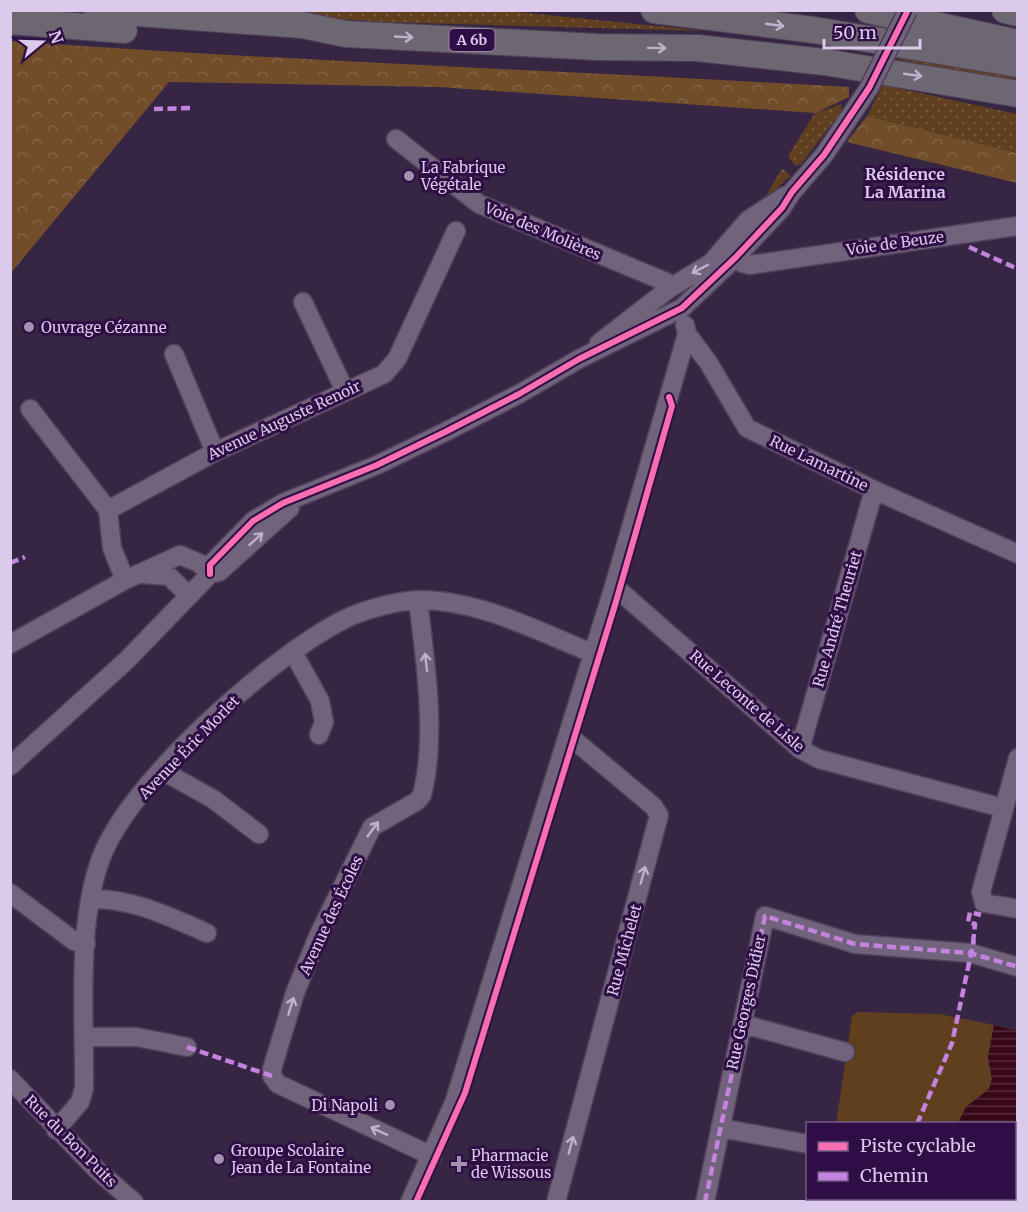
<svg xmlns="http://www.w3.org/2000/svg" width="1028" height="1212" font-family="Merriweather,serif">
<defs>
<pattern id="grass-dots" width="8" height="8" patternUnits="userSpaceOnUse" patternTransform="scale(1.5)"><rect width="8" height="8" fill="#603f1f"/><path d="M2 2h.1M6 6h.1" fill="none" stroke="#765940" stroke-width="1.8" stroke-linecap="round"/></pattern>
<pattern id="forest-crowns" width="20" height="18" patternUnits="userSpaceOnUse" patternTransform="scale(1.5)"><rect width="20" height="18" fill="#714d29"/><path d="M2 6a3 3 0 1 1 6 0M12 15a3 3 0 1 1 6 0" fill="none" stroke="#856548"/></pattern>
<pattern id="water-rules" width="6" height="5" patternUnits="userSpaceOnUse" patternTransform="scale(1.5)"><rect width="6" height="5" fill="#380819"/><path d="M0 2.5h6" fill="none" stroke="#542b3b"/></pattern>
</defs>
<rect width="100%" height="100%" fill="#372643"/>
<path fill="url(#grass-dots)" d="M498 10 706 31 382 22 228 11Z
M900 52 1017 73V85L897 59Z
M883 85 1017 114V153L867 116Z
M842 104 841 112 801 164 795 166 788 156 815 113Z
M784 169 790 176 763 201 781 170Z"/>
<path fill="url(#forest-crowns)" d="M11 41C290 61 570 71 849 87V97L815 113 439 87 169 82 11 273Z
M867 116 1017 153V183L847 142Z"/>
<path fill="#603f1f" d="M858 1012 939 1014 994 1025 988 1057 992 1079 989 1089 966 1107 958 1123 836 1124 852 1016Z
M843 1199H930L928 1202 902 1199 893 1202H844Z"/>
<path fill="url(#water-rules)" d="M994 1025 1017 1031 1018 1139 1015 1140 1014 1124 958 1123 966 1107 989 1089 992 1079 988 1057Z"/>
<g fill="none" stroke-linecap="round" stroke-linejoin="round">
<g stroke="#4f415b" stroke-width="21">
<path id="minor" d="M396 139 479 204 666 282 670 288
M729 245 742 263 750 265 1018 226
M303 302 345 391
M685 325 687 334 708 362 747 428 874 490 1018 554
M599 343 670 288 711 263 748 220 785 196
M174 354 215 452
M30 409 108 510
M142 574 169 576 189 596
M210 574V565L253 521 283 503 377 465 447 431 519 394 579 359 682 308 736 257 782 208 792 192 824 155 869 88
M125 580 112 548 108 510 215 452 384 374 397 359 456 231
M614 586 800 749 819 759 1003 808
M418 600C425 659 437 737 422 795L417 801 372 827 319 934 295 993 272 1069V1076L278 1084 432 1156
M10 644 125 580 180 555 199 563 210 574
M293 652 320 701 324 722 319 735
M800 749 874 490
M1018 758 981 892 984 903 1018 909
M10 766 127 660 210 574 219 572 290 508
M161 770 213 799 259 834
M10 893 74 941 86 944
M90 899C132 898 170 917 207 933
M743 1024 845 1052
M85 1037H137L187 1047
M10 1079 97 1170 134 1202
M720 1128 808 1144
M56 1130 80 1102 84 1088C85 1015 76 926 101 858 130 781 271 656 345 619 366 609 396 601 419 600 480 600 537 631 592 653
M410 1202 454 1103 614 586 687 334
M556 1202 659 815 653 806 568 735
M705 1202 765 916 855 944 970 953 1018 967"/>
</g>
<g stroke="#4f415b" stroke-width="28">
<path id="highway" d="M97 10 302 25 346 34 598 47 697 48 824 62 1018 94
M654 10 814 30 1018 64
M868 10 1018 43
M1005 10 1018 13
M10 21 124 30"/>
</g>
<use href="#minor" stroke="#71637b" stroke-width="18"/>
<use href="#highway" stroke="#6d6771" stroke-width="26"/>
<g stroke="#4f415b" stroke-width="21" stroke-linecap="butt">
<path id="minor-bridge" d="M869 88 908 10"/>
</g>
<use href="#minor-bridge" stroke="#71637b" stroke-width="18"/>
<path stroke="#c483df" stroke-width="4.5" stroke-dasharray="9 4.5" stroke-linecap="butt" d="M154 109 194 108
M969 247 1018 269
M10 563 25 557
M973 943 975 924 968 922 970 912 981 915
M187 1047 272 1076
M917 1124 952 1043 974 940
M705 1202 765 916 855 944 970 953 1018 967
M860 1202 862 1198"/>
<g stroke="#2f0e45" stroke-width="10">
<path id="cycleway" d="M210 574V565L253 521 283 503 377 465 447 431 519 394 579 359 682 308 736 257 782 208 792 192 824 155 869 88 908 10
M416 1202 465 1093 615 605 672 406 669 397"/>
</g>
<use href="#cycleway" stroke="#f96db3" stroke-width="6"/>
</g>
<defs><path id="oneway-shaft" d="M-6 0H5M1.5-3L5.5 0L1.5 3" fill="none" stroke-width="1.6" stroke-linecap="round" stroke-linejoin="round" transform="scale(1.5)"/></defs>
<g stroke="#c0b1cd">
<use href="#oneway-shaft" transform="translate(775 25) rotate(8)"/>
<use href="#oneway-shaft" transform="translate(404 37) rotate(3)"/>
<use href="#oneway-shaft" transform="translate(657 48) rotate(1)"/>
<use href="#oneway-shaft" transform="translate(913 75) rotate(8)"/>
</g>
<g stroke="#c0b0d0">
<use href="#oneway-shaft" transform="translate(700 269) rotate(152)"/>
<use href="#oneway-shaft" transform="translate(256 539) rotate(-42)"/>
<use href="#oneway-shaft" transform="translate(426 662) rotate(-97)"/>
<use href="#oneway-shaft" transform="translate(373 829) rotate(-53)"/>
<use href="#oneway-shaft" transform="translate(643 875) rotate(-75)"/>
<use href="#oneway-shaft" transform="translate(291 1006) rotate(-73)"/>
<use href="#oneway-shaft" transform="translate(379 1131) rotate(-155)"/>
<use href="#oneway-shaft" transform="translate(571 1145) rotate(-75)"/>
</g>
<g fill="#a291b1" stroke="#2f0e45" stroke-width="2">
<circle cx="409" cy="176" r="6"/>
<circle cx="29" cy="327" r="6"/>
<circle cx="390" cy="1105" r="6"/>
<circle cx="219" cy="1159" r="6"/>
<path d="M456 1155h6v6h6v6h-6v6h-6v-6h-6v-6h6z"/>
</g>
<g text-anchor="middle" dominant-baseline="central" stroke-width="6" stroke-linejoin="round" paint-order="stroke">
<rect fill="#2f0e45" stroke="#a792ba" stroke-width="1.5" x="449.5" y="29" width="45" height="22" rx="4.5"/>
<g font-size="14" font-weight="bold" fill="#dbcaec">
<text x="472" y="40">A 6b</text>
</g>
<g font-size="15" fill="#dbcaec" stroke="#2f0e45" text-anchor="start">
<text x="421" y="167">La Fabrique<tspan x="421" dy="17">Végétale</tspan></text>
<text x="41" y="327">Ouvrage Cézanne</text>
<text x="378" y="1105" text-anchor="end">Di Napoli</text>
<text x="231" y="1150">Groupe Scolaire<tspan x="231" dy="17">Jean de La Fontaine</tspan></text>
<text x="471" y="1155">Pharmacie<tspan x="471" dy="17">de Wissous</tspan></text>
</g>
<g font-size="15" fill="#dbcaec" stroke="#2f0e45">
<text transform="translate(543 231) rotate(23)">Voie des Molières</text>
<text transform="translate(895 243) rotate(-8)">Voie de Beuze</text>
<text transform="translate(284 420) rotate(-25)">Avenue Auguste Renoir</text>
<text transform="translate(819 463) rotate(26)">Rue Lamartine</text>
<text transform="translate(837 619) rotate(-74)">Rue André Theuriet</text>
<text transform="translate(747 701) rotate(41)">Rue Leconte de Lisle</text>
<text transform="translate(189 747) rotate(-46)">Avenue Éric Morlet</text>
<text transform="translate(331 915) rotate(-65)">Avenue des Écoles</text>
<text transform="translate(624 950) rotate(-75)">Rue Michelet</text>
<text transform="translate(746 1002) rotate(-78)">Rue Georges Didier</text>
<text transform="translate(71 1141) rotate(45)">Rue du Bon Puits</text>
</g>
<g font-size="16" font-weight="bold" fill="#dbcaec" stroke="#2f0e45">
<text x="905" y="174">Résidence<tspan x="905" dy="18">La Marina</tspan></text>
</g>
</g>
<rect width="1028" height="1212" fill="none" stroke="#dbcaec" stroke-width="24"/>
<rect x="806" y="1122" width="210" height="78" fill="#2f0e45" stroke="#745988" stroke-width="1.5"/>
<rect x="818" y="1142" width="30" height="9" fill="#f96db3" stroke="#745988" stroke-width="1.5"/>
<text x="860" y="1152" font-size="18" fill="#dbcaec">Piste cyclable</text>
<rect x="818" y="1172" width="30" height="9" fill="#c483df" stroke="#745988" stroke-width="1.5"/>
<text x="860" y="1182" font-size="18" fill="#dbcaec">Chemin</text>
<g transform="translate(42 42) rotate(71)" stroke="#2f0e45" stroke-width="4.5" paint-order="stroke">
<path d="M0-4.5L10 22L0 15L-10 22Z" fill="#dbcaec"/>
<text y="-9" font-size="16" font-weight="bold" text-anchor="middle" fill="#dbcaec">N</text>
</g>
<path d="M824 39v9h96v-9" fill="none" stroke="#dbcaec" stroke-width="3"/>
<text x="833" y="39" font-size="18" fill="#dbcaec" stroke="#2f0e45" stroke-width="4.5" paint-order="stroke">50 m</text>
</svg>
